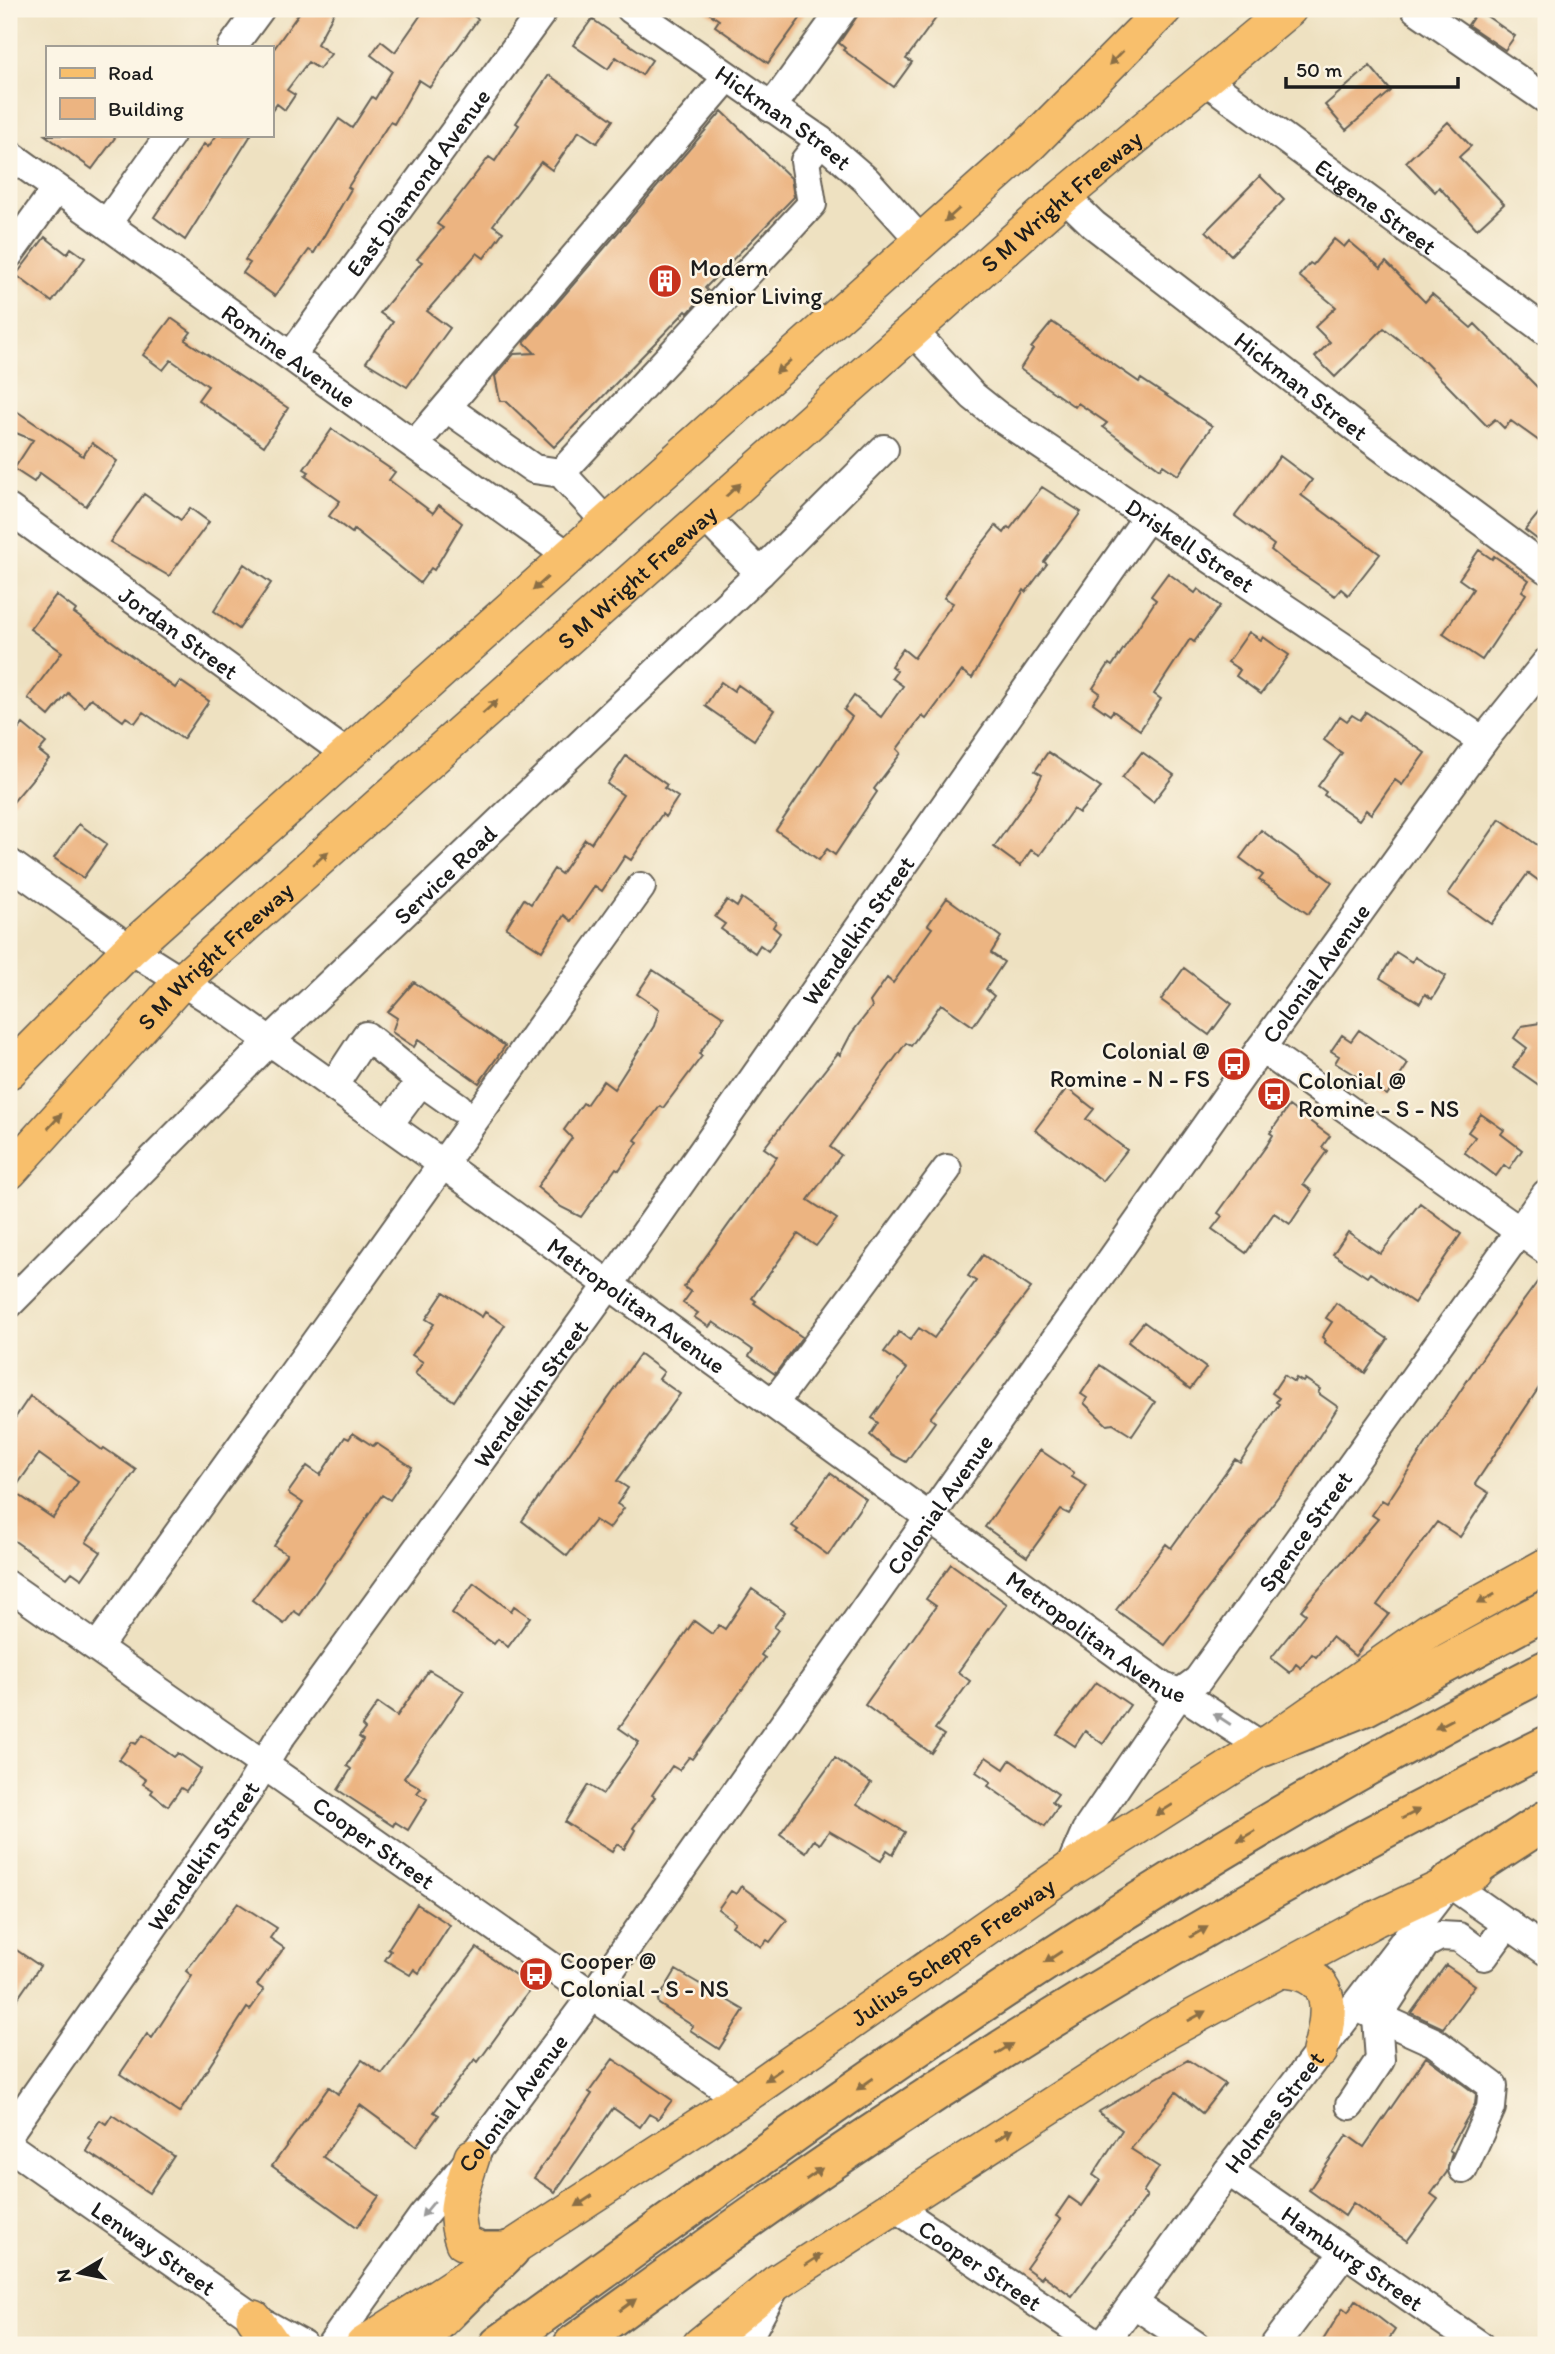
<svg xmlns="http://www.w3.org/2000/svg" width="1555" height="2354" font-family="Itim,sans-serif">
<rect width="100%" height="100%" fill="#fcf5e5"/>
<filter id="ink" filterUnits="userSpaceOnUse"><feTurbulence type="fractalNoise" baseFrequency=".0143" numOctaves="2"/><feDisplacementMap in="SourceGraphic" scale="14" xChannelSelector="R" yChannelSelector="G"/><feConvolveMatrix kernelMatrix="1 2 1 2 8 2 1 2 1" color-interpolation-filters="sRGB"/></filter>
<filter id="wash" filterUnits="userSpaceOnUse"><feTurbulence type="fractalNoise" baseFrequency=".00686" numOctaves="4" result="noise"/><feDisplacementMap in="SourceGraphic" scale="28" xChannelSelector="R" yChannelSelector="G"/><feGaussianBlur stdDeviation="1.57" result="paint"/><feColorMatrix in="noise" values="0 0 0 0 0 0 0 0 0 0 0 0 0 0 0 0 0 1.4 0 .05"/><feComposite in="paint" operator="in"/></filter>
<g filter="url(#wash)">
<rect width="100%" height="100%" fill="#eee1c1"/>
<g id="blocks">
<path fill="#ecb481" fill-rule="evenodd" d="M302 9H336L317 44 331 54 319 69 308 62 287 90 295 95 285 110 277 104 271 112V53Z
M425 9H464L478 19 430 87 419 80 394 124 390 122 348 187 351 189 314 253 309 250 275 296 243 273 250 263 245 260 339 119 352 128 372 97 375 99 392 71 371 55 381 41 395 52Z
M703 9H807L768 63 715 26 719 20Z
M862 9H924L936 18 906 59 912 62 894 87 843 50 845 48 839 43Z
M1478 10 1515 36 1505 50 1468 25Z
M592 19 652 60 642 75 616 57 608 69 573 45Z
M1370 66 1391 91 1346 130 1325 105Z
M549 75 613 120 597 143 579 131 552 170 541 162 493 225 503 232 484 258 477 253 427 311 450 328 407 387 366 362 393 322 380 313 422 262 417 259 443 228 437 224 489 157 495 161 519 125 516 123Z
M722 111 791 178 794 197 705 288 708 291 688 313 686 311 554 447 506 401H500L495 376 514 354 535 353 524 342Z
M1448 122 1471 146 1459 157 1504 204 1477 229 1439 187 1435 192 1406 162Z
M45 135H117L92 169Z
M217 135H251L185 240 154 217 204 144 208 147Z
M1260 176 1284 200 1231 255 1206 231Z
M45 237 67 254 71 248 85 258 52 302 16 275Z
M1334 239 1344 247 1349 241 1381 268 1386 262 1425 302 1432 294 1471 328 1475 324 1546 396V446L1511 421 1504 428 1495 419 1487 426 1418 355 1384 328 1335 377 1315 357 1330 342 1315 327 1336 307 1299 276 1310 263 1313 265Z
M171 318 191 332 185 340 288 408 264 446 198 400 208 386 171 360 163 370 143 355Z
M1052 322 1139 382 1141 379 1212 426 1178 475 1163 465 1160 469 1103 427 1107 423 1078 403 1075 407 1020 369 1033 349 1031 348Z
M9 406 83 456 92 443 117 461 86 506 40 473 34 482 14 469 33 440 9 430Z
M332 429 395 472 389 480 433 513 439 505 462 523 434 570 431 568 420 583 354 530 352 533 329 516 340 501 305 476 309 472 304 469Z
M1280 456 1312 480 1301 495 1380 554 1348 595 1341 589 1335 596 1292 567 1271 550 1274 545 1235 516Z
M1042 487 1081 512 1044 562 1047 564 1026 592 1024 590 972 678 962 671 926 719 922 716 897 749 901 753 874 789 877 792 835 855 827 849 819 860 776 830 852 717 844 710 854 696 881 717 903 686 892 678 897 671 891 666 903 649 914 658 953 603 944 598 963 568 996 526 1004 533 1008 527 1010 529Z
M144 494 181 520 190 508 209 522 169 576 110 542Z
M1546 504V546L1525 530Z
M1479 550 1492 559 1494 556 1529 580 1522 591 1526 594 1482 660 1443 634 1473 589 1459 579Z
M244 564 271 583 239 629 214 611Z
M1168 573 1195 593 1198 589 1220 606 1194 642 1190 639 1154 694 1161 699 1140 730 1113 711 1110 715 1093 703 1100 693 1093 688 1109 664 1112 666 1156 600 1151 596Z
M56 595 76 610 74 613 175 688 180 681 209 701 183 739 143 712 135 723 126 717 123 721 91 698 84 707 68 693 49 716 28 698 62 652 30 629Z
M1249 632 1261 640 1263 637 1289 655 1261 694 1236 676 1240 670 1228 662Z
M721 682 734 691 738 685 774 710 754 740 705 706Z
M1366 712 1425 753 1402 785 1395 780 1371 814 1366 810 1359 820 1324 795 1326 792 1318 786 1342 753 1324 740 1340 716 1347 721 1352 715 1360 720Z
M23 724 46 743 39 751 49 759 9 807V741Z
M1048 752 1101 788 1079 813 1073 809 1040 855 1031 850 1020 866 994 847 1036 787 1042 775 1035 771Z
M1142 752 1174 775 1153 802 1122 778Z
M626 756 667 785 664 788 678 797 665 817 662 814 631 860 625 856 602 891 595 886 571 921 564 915 542 951 506 928 524 899 531 904 554 869 561 874 585 839 591 843 623 795 607 784Z
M1500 819 1546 851V886L1528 873 1491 924 1448 894Z
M79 824 107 844 83 878 54 858Z
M1261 830 1332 882 1308 914 1259 880 1263 875 1240 858Z
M742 898 776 922 773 927 780 933 768 951 760 945 755 953 721 929 725 924 715 917 727 900 737 907Z
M947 898 1001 937 991 953 1004 962 986 989 994 996 973 1026 941 1004 911 1046 906 1043 830 1147 841 1155 808 1200 837 1219 816 1246 798 1234 752 1298 756 1301 754 1303 802 1337 775 1374 749 1356 753 1350 713 1322 709 1327 694 1317 698 1313 683 1303 691 1292 684 1287 777 1157 764 1148 838 1053 840 1055 851 1034 872 1007 870 1002 887 978 893 983 932 928 928 925Z
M1396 952 1412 962 1415 957 1446 976 1432 999 1425 994 1420 1003 1380 978Z
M1184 968 1232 1004 1209 1035 1161 1000Z
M653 970 724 1017 699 1054 702 1056 663 1108 660 1106 635 1140 638 1142 619 1170 616 1168 581 1217 561 1207 537 1187 572 1138 564 1130 583 1103 586 1105 603 1081 614 1089 654 1026 659 1009 637 994Z
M414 982 505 1046 479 1083 418 1040 414 1047 392 1032 397 1018 388 1012Z
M1546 1022V1090L1513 1067 1527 1048 1514 1038 1522 1026Z
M1359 1030 1408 1064 1387 1095 1335 1063 1339 1056 1331 1051 1342 1035 1351 1041Z
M1067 1088 1094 1109 1086 1119 1127 1150 1103 1181 1035 1130Z
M1289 1106 1330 1136 1322 1147 1327 1151 1303 1184 1312 1191 1290 1224 1274 1213 1246 1253 1212 1229 1222 1216 1218 1213 1267 1145 1273 1135 1270 1133Z
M1481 1114 1504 1130 1501 1134 1522 1150 1509 1169 1504 1165 1496 1176 1464 1152 1475 1137 1468 1132Z
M1420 1203 1461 1234 1414 1303 1370 1273 1367 1277 1333 1254 1348 1232 1380 1254Z
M983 1255 1031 1288 930 1418 935 1422 906 1462 893 1455 870 1435 878 1423 872 1418 907 1369 884 1352 899 1332 910 1340 919 1328 934 1338 976 1281 968 1276Z
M1546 1270V1377L1475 1484 1489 1493 1460 1537 1437 1522 1377 1605 1389 1614 1355 1656 1332 1637 1316 1657 1312 1654 1301 1668 1296 1664 1290 1673 1271 1658 1306 1614 1301 1610 1378 1519 1372 1515 1382 1500 1387 1503 1484 1355Z
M444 1292 482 1317 485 1312 505 1325 454 1401 415 1374 423 1362 412 1355 434 1324 426 1319Z
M1336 1303 1388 1339 1365 1373 1324 1342 1325 1340 1322 1337 1332 1322 1326 1318Z
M1144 1322 1206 1368 1190 1389 1128 1342Z
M640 1354 664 1372 659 1379 680 1394 617 1481 628 1488 617 1504 624 1508 609 1529 595 1520 567 1556 522 1521Z
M1100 1365 1155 1402 1132 1436 1113 1424 1107 1425 1084 1403 1087 1398 1081 1394Z
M1284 1375 1294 1382 1296 1378 1303 1382 1305 1379 1320 1389 1318 1393 1338 1407 1293 1477 1165 1645 1116 1610 1166 1544 1171 1548 1235 1459 1240 1462 1279 1404 1276 1402 1279 1398 1272 1393Z
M30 1396 102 1450 104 1448 136 1470 86 1542 101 1552 82 1579 72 1572 67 1578 9 1537V1427ZM39 1454 78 1482 53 1518 13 1491Z
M353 1433 373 1446 376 1443 412 1467 390 1500 382 1495 300 1615 294 1611 284 1624 252 1600 287 1554 274 1546 303 1503 288 1493 307 1466 320 1475 345 1437 349 1439Z
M1040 1450 1074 1473 1072 1477 1087 1486 1069 1514 1061 1510 1027 1557 985 1527Z
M830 1473 866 1499 828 1555 796 1532 798 1530 792 1526Z
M951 1564 1007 1604 958 1672 970 1681 935 1729 944 1735 931 1753 865 1705 936 1606 926 1599Z
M474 1583 511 1611 514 1606 530 1617 508 1647 498 1639 494 1644 452 1613Z
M752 1589 785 1612 774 1627 778 1630 761 1655 765 1658 692 1759 689 1757 679 1770 672 1766 652 1795 655 1797 633 1828 635 1830 624 1849 617 1844 612 1852 565 1822 588 1785 603 1794 639 1742 619 1728 694 1621 712 1634 719 1625 725 1629Z
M429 1670 464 1691 404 1778 421 1788 417 1793 427 1799 408 1830 395 1822 393 1826 338 1790 351 1769 347 1766 363 1740 359 1737 365 1729 362 1726 378 1703 397 1716Z
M1096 1682 1130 1705 1103 1744 1085 1731 1075 1746 1057 1734Z
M143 1735 174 1757 178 1753 201 1769 186 1791 181 1788 168 1806 151 1793 153 1790 143 1784 146 1780 119 1760 132 1742 136 1744Z
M986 1757 1004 1769 1010 1760 1058 1794 1052 1802 1058 1807 1045 1826 988 1786 991 1782 976 1772Z
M835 1758 871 1783 857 1804 905 1832 893 1854 887 1850 881 1861 829 1831 820 1844 814 1840 806 1852 780 1834Z
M741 1886 787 1920 770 1942 767 1940 761 1947 732 1926 735 1922 718 1909 731 1891 736 1894Z
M238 1903 277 1928 270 1938 284 1948 257 1985 264 1990 250 2010 247 2008 179 2113 120 2074 147 2034 152 2038 192 1976 186 1971Z
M417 1904 450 1925 419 1973 414 1969 410 1975 385 1960 391 1951 388 1949Z
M9 1945 40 1966 9 2011Z
M477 1948 532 1987 478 2062 475 2059 434 2112 439 2115 416 2146 360 2105 323 2157 379 2196 357 2227 272 2166 329 2087 338 2094 362 2060 382 2074Z
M1446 1965 1475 1985 1443 2028 1411 2013Z
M676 1970 744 2010 719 2049 690 2030 693 2026 659 2004 658 2000Z
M1426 2057 1476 2094 1475 2104 1449 2150 1452 2152 1447 2172 1431 2194 1438 2199 1407 2241 1353 2203 1345 2216 1309 2190 1347 2135 1364 2147Z
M613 2059 672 2100 658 2119 649 2114 640 2127 613 2108 555 2192 534 2178 592 2094 589 2092Z
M1188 2060 1225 2084 1202 2113 1176 2092 1131 2149 1159 2167 1143 2192 1147 2196 1072 2296 1043 2275 1041 2279 1026 2268 1061 2219 1056 2216 1069 2197 1082 2206 1100 2180 1093 2175 1122 2130 1098 2112Z
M112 2115 174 2156 149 2193 86 2151 92 2141 88 2138 100 2120 106 2124Z
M1356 2300 1395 2330 1385 2345H1320L1343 2308 1348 2312Z"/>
</g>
</g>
<g filter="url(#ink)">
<use href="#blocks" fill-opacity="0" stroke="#666156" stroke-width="2"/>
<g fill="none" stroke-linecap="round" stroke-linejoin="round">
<g stroke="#666156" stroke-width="32">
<g id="minor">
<path id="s1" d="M631 9 821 141 866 180 922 242"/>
<path d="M1416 9 1546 99"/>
<path d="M232 47 260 9"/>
<path id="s2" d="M1204 79 1546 331"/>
<path d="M771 108 843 9"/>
<path id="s3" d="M9 154 570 557"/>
<path id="s4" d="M1064 196 1094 225 1372 440 1546 569"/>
<path d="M107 223 170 135"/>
<path d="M9 254 56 189"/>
<path id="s5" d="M913 331 973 396 998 416 1483 741"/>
<path id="s6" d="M291 356 544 9"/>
<path d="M447 408 534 469 561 473 608 524"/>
<path d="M415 444 727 78"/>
<path d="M561 473 812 204 805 161 821 141"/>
<path id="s7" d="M9 509 348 755"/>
<path d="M704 516 760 573"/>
<path id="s8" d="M9 863 130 949 222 1007 444 1165 1163 1687 1180 1693 1263 1747"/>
<path d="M1261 1048 1546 1250"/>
<path d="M333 1086 366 1036 421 1081"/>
<path d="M388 1125 421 1081 458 1107"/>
<path id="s9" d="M9 1304 270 1041 760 573 884 449"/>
<path d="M773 1404 947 1169"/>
<path id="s10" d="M9 1586 740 2099"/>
<path d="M98 1646 641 887"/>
<path id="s11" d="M1069 1870 1086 1831 1180 1693 1198 1680 1546 1194"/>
<path d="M1363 2010 1434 2042 1493 2086 1491 2108 1463 2169"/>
<path d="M1350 2105 1380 2060 1377 2018 1425 1944 1440 1936 1459 1937 1484 1956 1508 1923"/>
<path id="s12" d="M9 2133 248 1791 279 1739 609 1285 1148 516"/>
<path id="s13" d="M9 2146 254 2318 303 2345"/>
<path id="s14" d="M1228 2171 1479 2345"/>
<path id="s15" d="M895 2207 1099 2345"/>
<path d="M1133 2303 1195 2345"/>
<path id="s16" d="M331 2345 422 2217 472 2157 592 1996 1261 1048 1483 741 1546 663"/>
<path d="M744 2345 774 2289"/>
<path id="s17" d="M1103 2345 1228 2171 1449 1883 1546 1951"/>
<path d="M1275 2345 1344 2253"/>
</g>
</g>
<g stroke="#666156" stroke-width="38">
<g id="major">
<path d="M9 1071 130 949 1030 144 1164 9"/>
<path id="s18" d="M9 1172 182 981 1064 196 1289 9"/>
<path d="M1281 1970C1335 1973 1332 2009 1320 2051"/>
<path d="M472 2157C462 2190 451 2209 463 2242L480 2250H510"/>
<path d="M254 2318 273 2345"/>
<path id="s19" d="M363 2345 740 2099 1069 1870 1263 1747 1430 1630 1546 1566"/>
<path d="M700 2345 776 2283 1160 2035 1375 1919 1475 1872"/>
</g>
</g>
<g stroke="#666156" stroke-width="42">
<path id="highway" d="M1263 1747 1366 1706 1546 1610
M1449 1883 1546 1820
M414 2345 510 2250
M499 2345C689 2209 877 2069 1074 1943 1227 1844 1384 1753 1546 1670
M573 2345C669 2276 765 2205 864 2139 1082 1993 1311 1862 1546 1746"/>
</g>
<use href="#minor" stroke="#fff" stroke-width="28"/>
<use href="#major" stroke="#f8bf6c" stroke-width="35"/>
<use href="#highway" stroke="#f8bf6c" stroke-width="38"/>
</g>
<defs><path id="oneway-solid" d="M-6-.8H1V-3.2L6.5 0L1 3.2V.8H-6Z" transform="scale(1.75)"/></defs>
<g fill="#8a6e44">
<use href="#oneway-solid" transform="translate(1116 58) rotate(135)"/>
<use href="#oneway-solid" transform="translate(952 215) rotate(138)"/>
<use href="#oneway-solid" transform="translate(783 367) rotate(138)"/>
<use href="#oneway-solid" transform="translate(733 490) rotate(-42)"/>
<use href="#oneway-solid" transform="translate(540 584) rotate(138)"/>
<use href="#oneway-solid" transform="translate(490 707) rotate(-42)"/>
<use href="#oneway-solid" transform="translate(321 858) rotate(-42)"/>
<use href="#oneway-solid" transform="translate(55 1121) rotate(-48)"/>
<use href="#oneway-solid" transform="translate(1486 1599) rotate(151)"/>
<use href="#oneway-solid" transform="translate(1444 1724) rotate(152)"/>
<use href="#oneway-solid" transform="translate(1164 1810) rotate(148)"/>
<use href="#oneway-solid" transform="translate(1411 1814) rotate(-27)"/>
<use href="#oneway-solid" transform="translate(1246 1836) rotate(149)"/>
<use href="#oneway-solid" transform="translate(1199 1932) rotate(-30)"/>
<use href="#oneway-solid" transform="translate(1053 1957) rotate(147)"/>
<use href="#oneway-solid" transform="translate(1197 2016) rotate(-29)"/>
<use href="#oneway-solid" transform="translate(1004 2049) rotate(-32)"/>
<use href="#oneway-solid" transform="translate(773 2075) rotate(145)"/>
<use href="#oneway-solid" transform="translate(865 2084) rotate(145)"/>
<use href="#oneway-solid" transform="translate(1004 2135) rotate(-33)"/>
<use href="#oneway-solid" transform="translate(814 2174) rotate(-35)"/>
<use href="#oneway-solid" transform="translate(584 2201) rotate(147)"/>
<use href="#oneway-solid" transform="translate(813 2260) rotate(-33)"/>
<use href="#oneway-solid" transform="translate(628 2305) rotate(-36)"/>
</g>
<g fill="#999">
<use href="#oneway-solid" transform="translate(1222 1719) rotate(-147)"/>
<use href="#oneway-solid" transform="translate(428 2209) rotate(130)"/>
</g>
</g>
<defs>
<g id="building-disc" transform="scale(1.75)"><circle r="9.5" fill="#c8321e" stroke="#fcf5e5"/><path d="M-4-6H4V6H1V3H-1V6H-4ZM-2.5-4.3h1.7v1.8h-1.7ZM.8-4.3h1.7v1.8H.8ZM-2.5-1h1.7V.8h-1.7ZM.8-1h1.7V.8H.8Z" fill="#fff"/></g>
<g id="bus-disc" transform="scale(1.75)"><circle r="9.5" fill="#c8321e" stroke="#fcf5e5"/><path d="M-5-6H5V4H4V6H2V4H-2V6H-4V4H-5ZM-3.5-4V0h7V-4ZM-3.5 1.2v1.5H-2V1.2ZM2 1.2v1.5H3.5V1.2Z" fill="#fff"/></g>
</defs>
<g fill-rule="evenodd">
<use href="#building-disc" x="665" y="281"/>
<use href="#bus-disc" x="1234" y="1064"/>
<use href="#bus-disc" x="1274" y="1094"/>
<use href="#bus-disc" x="536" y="1974"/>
</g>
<g text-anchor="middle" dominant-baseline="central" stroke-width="5" stroke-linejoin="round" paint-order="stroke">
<g font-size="24" fill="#1c1c1c" stroke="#fcf5e5">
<text stroke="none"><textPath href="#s1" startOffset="187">Hickman Street</textPath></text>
<text stroke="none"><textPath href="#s6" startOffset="215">East Diamond Avenue</textPath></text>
<text stroke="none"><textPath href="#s18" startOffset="1433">S M Wright Freeway</textPath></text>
<text stroke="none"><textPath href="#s2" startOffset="214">Eugene Street</textPath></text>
<text stroke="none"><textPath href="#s3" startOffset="345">Romine Avenue</textPath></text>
<text stroke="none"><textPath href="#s4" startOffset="304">Hickman Street</textPath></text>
<text stroke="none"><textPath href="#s5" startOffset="352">Driskell Street</textPath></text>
<text stroke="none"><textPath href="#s18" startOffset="866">S M Wright Freeway</textPath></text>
<text stroke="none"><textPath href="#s7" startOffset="210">Jordan Street</textPath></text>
<text stroke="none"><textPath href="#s9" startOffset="612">Service Road</textPath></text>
<text stroke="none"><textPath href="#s12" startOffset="1472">Wendelkin Street</textPath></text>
<text stroke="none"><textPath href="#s18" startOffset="299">S M Wright Freeway</textPath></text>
<text stroke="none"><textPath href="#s16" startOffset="1689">Colonial Avenue</textPath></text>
<text stroke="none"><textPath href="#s8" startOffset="768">Metropolitan Avenue</textPath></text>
<text stroke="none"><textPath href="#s12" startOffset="905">Wendelkin Street</textPath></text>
<text stroke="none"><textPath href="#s16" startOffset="1038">Colonial Avenue</textPath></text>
<text stroke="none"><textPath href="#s11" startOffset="415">Spence Street</textPath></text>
<text stroke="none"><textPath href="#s8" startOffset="1335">Metropolitan Avenue</textPath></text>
<text stroke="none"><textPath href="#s10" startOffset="446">Cooper Street</textPath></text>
<text stroke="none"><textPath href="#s12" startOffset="338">Wendelkin Street</textPath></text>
<text stroke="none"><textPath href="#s19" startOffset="709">Julius Schepps Freeway</textPath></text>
<text stroke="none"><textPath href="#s16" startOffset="303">Colonial Avenue</textPath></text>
<text stroke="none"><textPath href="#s17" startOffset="289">Holmes Street</textPath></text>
<text stroke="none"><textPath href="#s13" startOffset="177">Lenway Street</textPath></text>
<text stroke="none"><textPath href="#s14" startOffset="152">Hamburg Street</textPath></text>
<text stroke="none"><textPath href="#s15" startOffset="103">Cooper Street</textPath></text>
</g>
<g font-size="24" fill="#1c1c1c" stroke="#fcf5e5" text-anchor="start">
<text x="690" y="267">Modern<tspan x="690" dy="28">Senior Living</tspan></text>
<text x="1210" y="1050" text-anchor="end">Colonial @<tspan x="1210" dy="28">Romine - N - FS</tspan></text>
<text x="1298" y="1080">Colonial @<tspan x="1298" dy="28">Romine - S - NS</tspan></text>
<text x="560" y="1960">Cooper @<tspan x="560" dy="28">Colonial - S - NS</tspan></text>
</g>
</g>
<rect width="1555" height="2354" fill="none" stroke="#fcf5e5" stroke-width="35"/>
<rect x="46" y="46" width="228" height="91" fill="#fcf5e5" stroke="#a29e95" stroke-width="2"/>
<rect x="60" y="68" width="35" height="10" fill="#f8bf6c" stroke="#a29e95" stroke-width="2"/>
<text x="108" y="80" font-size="21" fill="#1c1c1c">Road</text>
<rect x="60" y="98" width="35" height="21" fill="#ecb481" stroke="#a29e95" stroke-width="2"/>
<text x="108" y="116" font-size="21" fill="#1c1c1c">Building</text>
<g transform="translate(80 2273) rotate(260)" stroke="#fcf5e5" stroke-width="5" paint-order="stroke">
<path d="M0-5L12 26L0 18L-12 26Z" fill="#1c1c1c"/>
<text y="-10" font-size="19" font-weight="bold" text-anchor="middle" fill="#1c1c1c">N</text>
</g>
<path d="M1286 77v10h172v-10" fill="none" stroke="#1c1c1c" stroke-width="3.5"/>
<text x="1296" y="77" font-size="21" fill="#1c1c1c" stroke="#fcf5e5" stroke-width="5" paint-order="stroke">50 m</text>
</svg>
